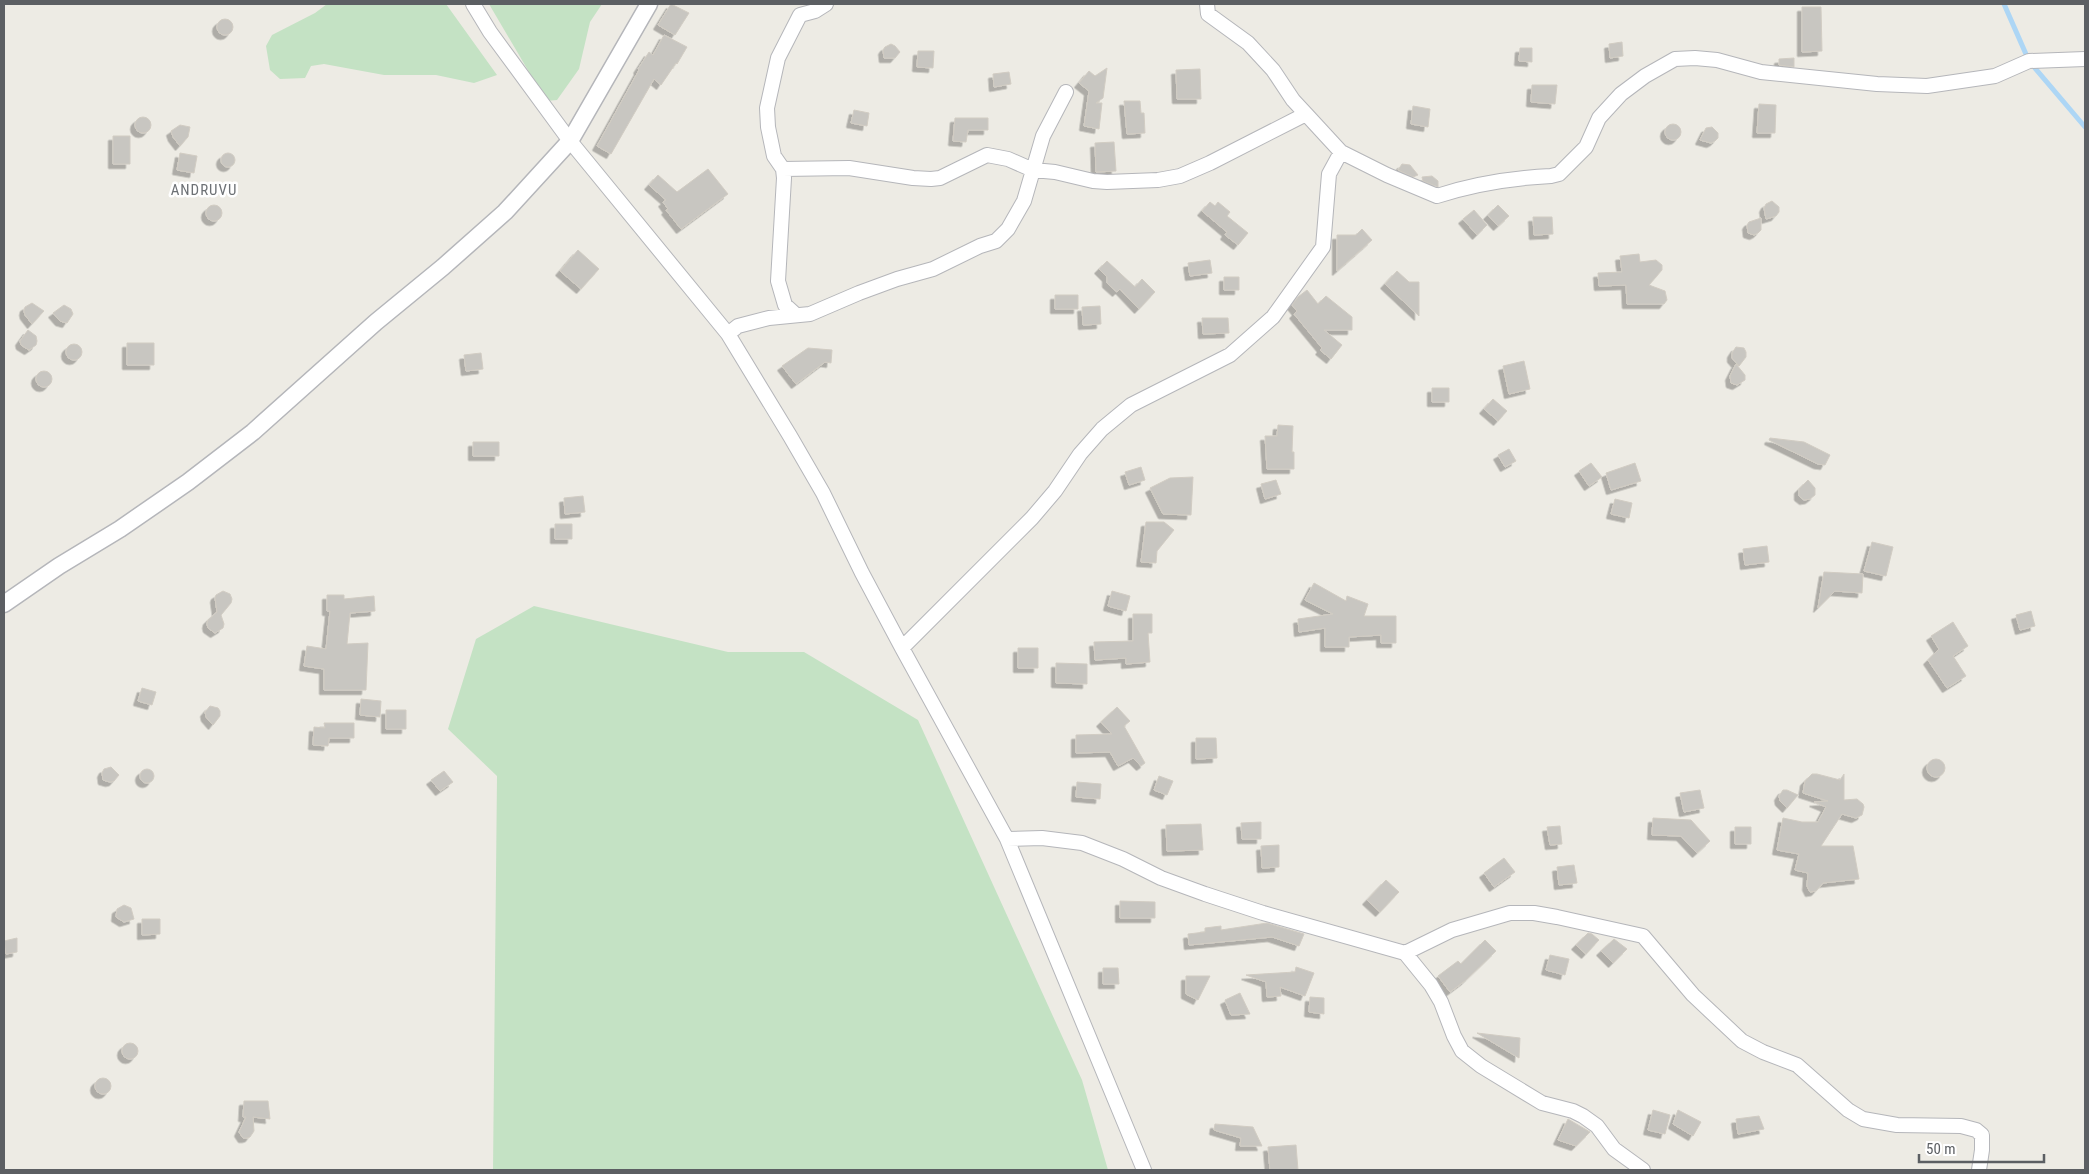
<svg xmlns="http://www.w3.org/2000/svg" width="2089" height="1174" font-family="'Roboto Condensed',sans-serif">
<defs>
<filter id="shadow"><feDropShadow dx="-4.5" dy="4.5" stdDeviation="0" flood-color="#0004"/></filter>
</defs>
<rect width="100%" height="100%" fill="#edebe4"/>
<path fill="#c4e2c4" d="M327 4H446L497 75 474 83 436 75H384L324 64 311 66 305 78 280 79 270 70 266 46 272 35 315 13Z
M489 4H602L590 22 579 69 557 100 546 101Z
M534 606 728 652H804L918 720 1082 1080 1108 1170H493L497 776 448 729 476 639Z"/>
<g fill="none" stroke-linecap="round" stroke-linejoin="round">
<path stroke="#add6f5" stroke-width="5" d="M2004 4 2029 61 2085 127"/>
</g>
<path fill="#c8c6c1" stroke="#d1ccc3" filter="url(#shadow)" d="M671 4 689 13 675 35 658 25Z
M1802 7H1821L1822 51 1802 52Z
M217 27a8 8 0 1 1 16 0a8 8 0 1 1-16 0Z
M664 35 687 47 677 64 676 63 661 85 654 79 611 154 597 146 639 70 638 69 649 52 653 55Z
M1622 42 1623 56 1610 58 1609 44Z
M891 44 895 46 900 52 895 58H884L883 50 885 47Z
M1520 48H1532V62L1519 61Z
M918 51H934L933 68 917 67Z
M1794 58V67L1779 65V59Z
M1107 68 1103 98 1096 103H1102L1099 129 1084 126 1089 91 1079 83 1089 71 1095 76Z
M1200 69 1201 99H1177L1176 70Z
M1009 72 1011 84 994 87 993 74Z
M1532 85H1557L1555 104 1531 102Z
M1124 101H1140L1141 113H1144L1145 133 1127 134Z
M1759 104 1776 105 1775 133H1757Z
M1413 106 1430 109 1428 127 1411 124Z
M854 110 869 113 867 126 851 123Z
M135 125a8 8 0 1 1 16 0a8 8 0 1 1-16 0Z
M955 118H988V130H968L966 142 953 141Z
M1665 132a8 8 0 1 1 16 0a8 8 0 1 1-16 0Z
M180 125 190 127 188 137 180 146 173 137 171 131Z
M1712 127 1718 133V138L1715 141 1711 143 1700 140 1706 128Z
M113 136H130V164H113Z
M1114 142 1116 171 1096 172 1095 143Z
M221 160a7 7 0 1 1 14 0a7 7 0 1 1-14 0Z
M180 153 197 156 194 173 177 170Z
M1402 164 1410 165 1418 175 1413 177 1398 170Z
M708 169 728 194 681 229 666 210 668 209 663 202 666 200 649 185 658 175 677 192Z
M1432 176 1438 181V187L1423 181 1422 177Z
M1772 201 1779 207V212L1776 216 1766 219 1764 208 1766 204Z
M1210 202 1215 206 1218 202 1230 212 1227 216 1248 233 1238 245 1225 235 1227 232 1202 211Z
M206 213a8 8 0 1 1 16 0a8 8 0 1 1-16 0Z
M1498 205 1509 216 1498 226 1488 215Z
M1474 210 1487 225 1477 235 1463 219Z
M1533 217H1552L1553 234 1534 235Z
M1761 218V230L1758 233 1754 235 1748 233 1747 225 1749 222Z
M1362 229 1372 240 1337 271V235H1356Z
M578 250 599 269 581 289 560 271Z
M1639 254 1640 262 1656 260 1662 265V270L1649 285 1665 291 1667 300 1664 304H1627L1626 285 1599 286 1598 273 1622 272 1620 256Z
M1210 260 1212 273 1190 276 1188 263Z
M1107 261 1135 287 1142 279 1155 292 1139 309 1120 289 1117 292 1107 283V277L1099 269Z
M1397 271 1409 282H1419V316L1385 284Z
M1224 277H1239V290H1224Z
M1307 290 1318 304 1326 296 1352 317V330H1324L1342 345 1331 359 1320 350 1322 348 1294 314 1297 311 1292 305 1298 297Z
M1055 295H1078V309H1055Z
M32 303 44 311 32 324 25 315 24 311 25 307Z
M64 305 71 309 73 314 67 323 60 321 53 313Z
M1100 306 1101 324 1083 325 1082 307Z
M1202 318H1228L1229 333 1203 334Z
M28 330 36 336 37 341 36 345 29 350 21 345 20 341Z
M127 343H154V365H127Z
M66 352a8 8 0 1 1 16 0a8 8 0 1 1-16 0Z
M1736 347 1744 348 1746 352V357L1739 366 1732 358V353Z
M808 348 832 350 831 363 825 362 796 384 782 366Z
M481 353 483 369 466 371 464 355Z
M1524 361 1530 389 1509 394 1503 366Z
M1736 364 1745 375V380L1737 385 1731 383 1730 376Z
M36 379a8 8 0 1 1 16 0a8 8 0 1 1-16 0Z
M1432 388H1449V402H1432Z
M1493 399 1507 411 1498 421 1484 409Z
M1278 425 1293 426 1292 452H1294V469H1267L1265 436H1277Z
M1770 438 1804 442 1830 455 1825 465 1818 464 1769 440Z
M473 442H499V456H473Z
M1509 449 1516 461 1505 467 1498 455Z
M1591 463 1602 477 1589 486 1579 471Z
M1635 463 1641 481 1611 490 1606 473Z
M1141 467 1145 480 1129 485 1125 472Z
M1193 477 1191 515 1163 514 1150 488 1170 478Z
M1276 480 1281 494 1265 499 1261 484Z
M1808 480 1815 488V495L1810 499 1804 500 1799 496V489Z
M583 496 585 512 565 514 564 498Z
M1615 499 1632 503 1629 518 1611 514Z
M1146 522H1164L1174 530 1157 551 1156 563 1141 562Z
M555 524H572V539H555Z
M1872 542 1893 547 1886 576 1864 571Z
M1767 546 1769 562 1745 565 1743 549Z
M1824 572 1863 574 1862 593 1835 591 1818 608Z
M1314 583 1346 601 1347 596 1368 604 1364 616H1396V643H1381V635L1349 637V647H1325V628L1299 632 1298 619 1333 614 1305 600Z
M223 591 230 594 232 599 231 603 221 615 224 624 223 628 215 633 208 628 207 624 208 620 217 612 215 598 216 595Z
M1112 591 1130 596 1126 611 1108 606Z
M327 595H344V599L374 596 375 611 350 613 347 644 368 643 366 690H324V669L304 666 307 646 326 649 330 611H327Z
M2031 611 2035 626 2020 630 2016 615Z
M1133 614H1152V633H1148L1150 662 1126 664V658L1095 660 1094 642 1133 641Z
M1953 622 1968 646 1953 656 1966 676 1947 688 1928 660 1939 649 1931 636Z
M1018 648H1038V668H1018Z
M1056 663 1087 664V684L1056 683Z
M142 688 156 692 152 705 138 701Z
M361 699 381 701 380 717 360 715Z
M210 706 218 708 220 711V716L213 725 206 717 205 712Z
M1117 707 1130 721 1124 726 1145 763 1141 766 1133 758 1118 766 1110 752 1076 753V735L1112 734 1101 722Z
M386 710H406V729H386Z
M324 723H354V738H329L328 746 313 745 314 727 325 728Z
M1196 738H1216L1217 758 1196 759Z
M1927 768a9 9 0 1 1 18 0a9 9 0 1 1-18 0Z
M111 767 119 775 114 781 110 782 103 780 102 773 104 769Z
M140 776a7 7 0 1 1 14 0a7 7 0 1 1-14 0Z
M444 771 453 782 440 791 431 780Z
M1812 774H1817L1840 780 1844 774V800L1857 799 1863 804 1864 807 1862 815 1856 818 1842 814 1821 846H1853L1859 879 1823 883 1816 891 1810 892 1807 886 1808 873 1795 870 1799 854 1777 850 1783 818 1802 822H1818L1826 807 1814 802 1828 801 1803 793 1805 781Z
M1159 776 1173 781 1167 795 1154 790Z
M1077 782 1101 784 1100 799 1076 797Z
M1700 790 1704 808 1684 812 1680 793Z
M1783 790H1787L1798 795 1787 808 1780 801 1779 796Z
M1653 818 1691 820 1710 841 1697 853 1681 836 1652 835Z
M1261 822V839H1242L1241 823Z
M1201 824 1203 850 1167 851 1166 825Z
M1560 826 1562 844 1550 845 1547 827Z
M1735 827H1751V844H1735Z
M1279 845V867L1262 868 1261 846Z
M1504 858 1515 872 1494 887 1484 873Z
M1574 865 1577 883 1559 885 1557 867Z
M1386 880 1399 892 1380 912 1367 900Z
M1120 901 1155 902V918H1120Z
M124 905 131 908 134 919 124 922 116 917 117 909Z
M142 919H160V934L142 935Z
M1267 923 1304 934 1299 946 1272 937 1189 945 1188 934 1205 932V928L1221 926V930Z
M1588 933 1592 934 1599 940 1586 954 1576 945Z
M17 938V952L6 954 4 941Z
M1614 939 1627 949 1613 963 1601 951Z
M1485 940 1496 951 1466 980 1450 992 1438 976 1458 961 1461 964Z
M1550 955 1569 959 1565 975 1546 970Z
M1296 967 1314 973 1305 996 1280 987 1281 996 1267 997 1266 982 1246 975 1295 972Z
M1103 968H1118L1119 984H1103Z
M1186 976H1210L1198 1000 1186 994Z
M1240 993 1250 1014 1231 1015 1225 1000Z
M1310 997 1324 998V1014L1309 1012Z
M1477 1033 1520 1038 1519 1058Z
M122 1051a8 8 0 1 1 16 0a8 8 0 1 1-16 0Z
M95 1086a8 8 0 1 1 16 0a8 8 0 1 1-16 0Z
M244 1101H268L270 1119 253 1117 254 1131 250 1137 247 1138H243L239 1132 246 1117H243Z
M1653 1110 1670 1115 1665 1134 1648 1130Z
M1678 1110 1701 1122 1693 1136 1673 1124Z
M1759 1116 1764 1129 1738 1134 1736 1119Z
M1568 1119 1590 1132 1576 1146 1558 1140Z
M1215 1124 1253 1127 1262 1146H1240L1241 1138 1214 1130Z
M1296 1145 1298 1170H1270L1268 1147Z"/>
<g fill="none" stroke-linecap="round" stroke-linejoin="round">
<g stroke="#b5b6ba" stroke-width="16">
<path id="minor" d="M473 4 490 32 570 141 728 334 790 436 823 493 862 573 902 648 1007 839 1144 1170
M1207 4 1208 14 1248 43 1273 70 1293 100 1306 114
M783 169 849 168 913 178 931 179 940 178 987 155 1008 159 1033 170 1055 172 1093 181 1107 182 1158 180 1180 176 1210 163 1306 114 1341 152
M796 315 785 305 778 281 784 178 783 169 774 156 768 127 767 108 778 58 800 15 815 11 826 4
M728 334 738 326 769 318 810 314 859 293 897 279 933 269 980 246 996 241 1008 229 1024 201 1043 136 1066 92
M902 648 1032 518 1055 491 1080 454 1102 429 1131 405 1230 355 1273 317 1323 247 1329 174 1341 152 1387 175 1437 196C1474 184 1512 178 1551 176L1559 174 1586 147 1599 118 1621 94 1645 76 1675 59 1695 58 1717 60 1761 72 1877 84 1927 86 1995 76 2029 61 2085 59
M1007 839 1042 838 1082 843 1123 859 1161 878 1205 894 1263 913 1405 953 1452 930 1510 913H1534L1557 917 1643 936 1693 995 1742 1041 1763 1052 1797 1065 1848 1110 1863 1119 1897 1125 1961 1126 1976 1130 1982 1135V1150L1979 1170
M1405 953 1431 985 1441 1002 1454 1036 1462 1051 1481 1066 1542 1103 1573 1111 1583 1116 1597 1126 1614 1149 1643 1170"/>
</g>
<g stroke="#b5b6ba" stroke-width="19">
<path id="tertiary" d="M4 604 59 566 120 529 188 482 253 432 376 322 443 267 505 212 570 141 649 4"/>
</g>
<use href="#minor" stroke="#fff" stroke-width="14"/>
<use href="#tertiary" stroke="#fff" stroke-width="16"/>
</g>
<g text-anchor="middle" dominant-baseline="central" stroke-width="5" stroke-linejoin="round" paint-order="stroke">
<g font-size="15" letter-spacing="1" fill="#6d7175" stroke="#fff">
<text x="204" y="190">ANDRUVU</text>
</g>
</g>
<rect width="2089" height="1174" fill="none" stroke="#5c5f63" stroke-width="10"/>
<path d="M1919 1154v8h125v-8" fill="none" stroke="#5c5f63" stroke-width="2.5"/>
<text x="1926" y="1154" font-size="15" fill="#5c5f63" stroke="#ffffff" stroke-width="4" paint-order="stroke">50 m</text>
</svg>
